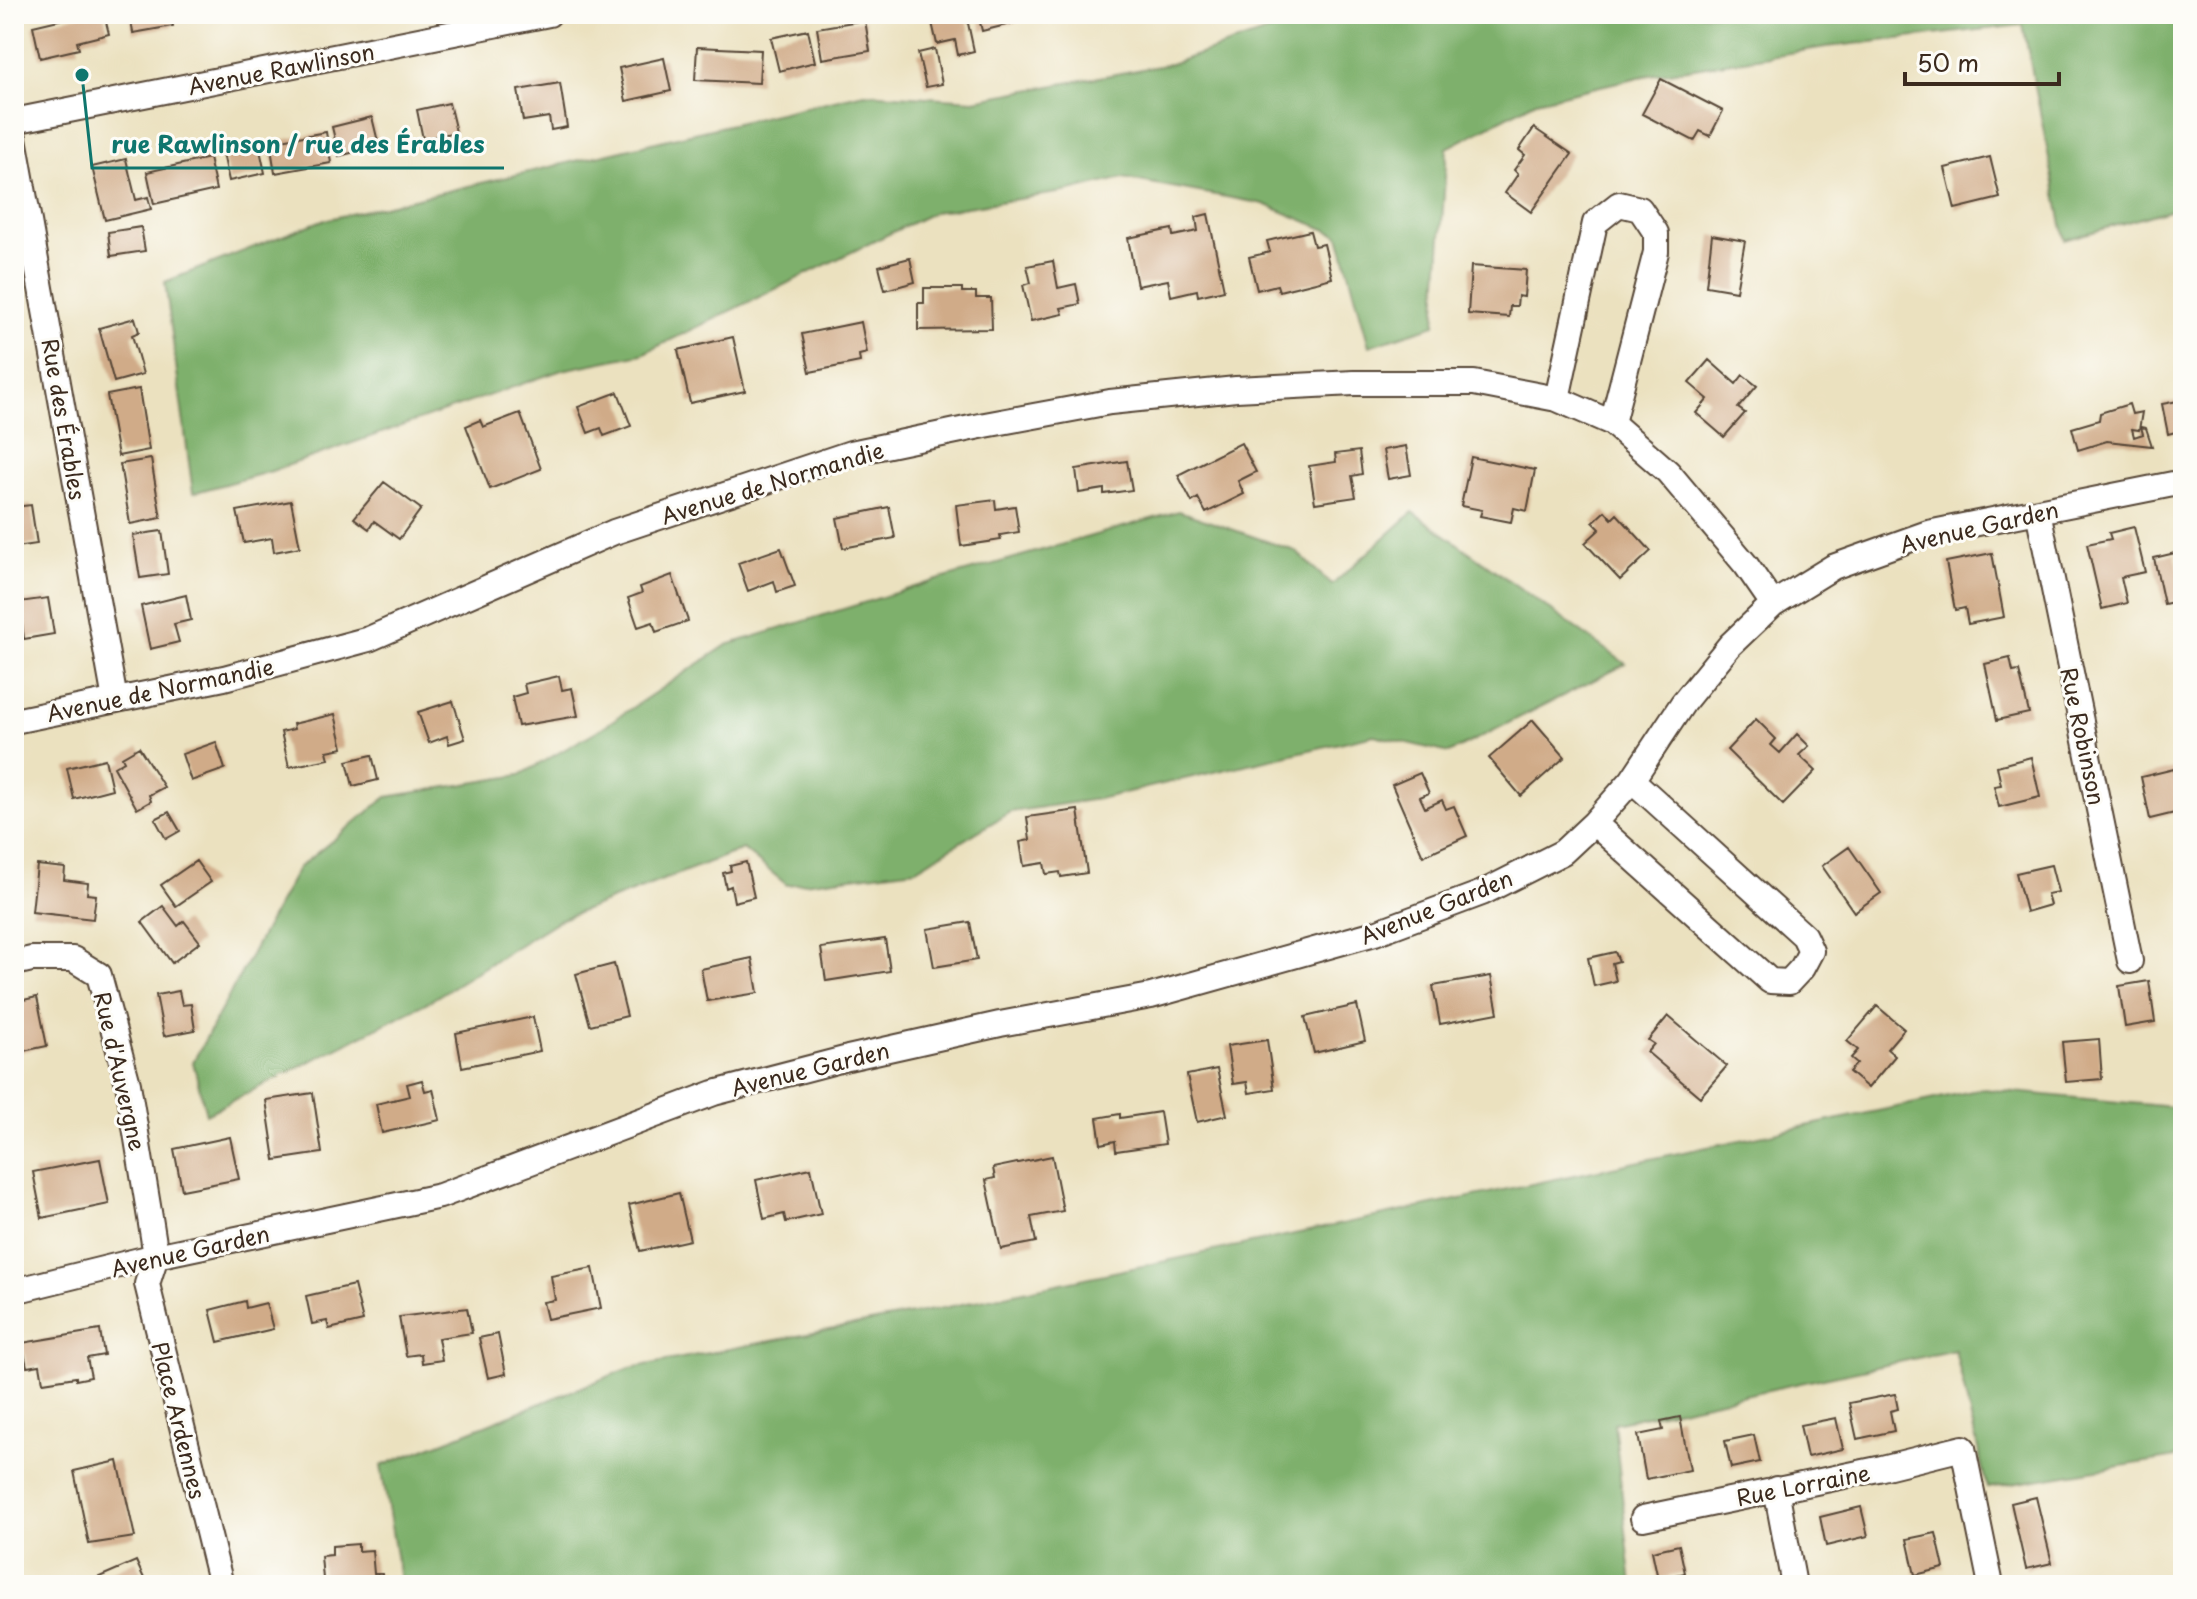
<svg xmlns="http://www.w3.org/2000/svg" width="2197" height="1599" font-family="'Playpen Sans',sans-serif">
<rect width="100%" height="100%" fill="#fdfcf7"/>
<filter id="ink" filterUnits="userSpaceOnUse"><feTurbulence type="fractalNoise" baseFrequency=".0125" numOctaves="2"/><feDisplacementMap in="SourceGraphic" scale="16" xChannelSelector="R" yChannelSelector="G"/><feConvolveMatrix kernelMatrix="1 2 1 2 8 2 1 2 1" color-interpolation-filters="sRGB"/></filter>
<filter id="wash" filterUnits="userSpaceOnUse"><feTurbulence type="fractalNoise" baseFrequency=".006" numOctaves="4" result="noise"/><feDisplacementMap in="SourceGraphic" scale="32" xChannelSelector="R" yChannelSelector="G"/><feGaussianBlur stdDeviation="1.8" result="paint"/><feColorMatrix in="noise" values="0 0 0 0 0 0 0 0 0 0 0 0 0 0 0 0 0 1.4 0 .05"/><feComposite in="paint" operator="in"/></filter>
<g filter="url(#wash)">
<rect width="100%" height="100%" fill="#ebe1bf"/>
<path fill="#7eb06c" stroke="#5c6d45" stroke-width="2" d="M1330 14H2183V206L2065 240 2023 25 1826 47 1644 76 1536 101 1447 148 1435 325 1369 346 1339 235 1264 204 1123 178 1070 191 934 212 642 354 562 370 272 471 193 493 165 282 320 221 864 93 974 100 1170 64 1306 19Z
M1179 511 1295 551 1332 585 1413 512 1626 664 1449 753 1374 735 1098 799 1010 812 916 869 787 885 743 849 559 920 430 1001 206 1114 193 1062 298 868 387 797 520 775 600 729 727 645 934 581Z
M1982 1089 2183 1108V1456L1987 1488 1955 1350 1614 1423 1632 1585H401L381 1466 630 1368 943 1308Z"/>
<g id="blocks">
<path fill="#d0ab88" d="M84 14H104L109 34 77 42 79 49 40 58 33 26Z
M130 14H171L173 26 133 33Z
M930 14H966L974 51 958 55 955 40 937 44Z
M978 14H1020L1022 21 982 31Z
M865 20 870 51 822 59 817 28Z
M808 30 815 62 779 71 771 38Z
M697 47 761 50 759 83 695 80Z
M935 49 942 84 926 87 918 53Z
M664 58 671 91 626 101 619 68Z
M1661 79 1723 111 1710 136 1700 131 1694 141 1642 114Z
M560 83 567 127 551 130 549 117 523 121 518 90Z
M449 103 456 132 423 139 417 110Z
M372 117 379 146 339 156 332 127Z
M1534 128 1572 154 1531 212 1505 193 1518 174 1514 170 1525 155 1519 150Z
M326 132 331 163 275 173 270 142Z
M259 145 265 173 229 181 223 153Z
M1990 157 2000 198 1955 209 1945 168Z
M209 158 216 190 154 204 147 172Z
M126 159 136 200 148 197 151 209 105 220 92 167Z
M1208 214 1224 290 1198 296 1197 290 1171 296 1168 280 1137 286 1128 238 1172 229 1173 236 1198 231 1196 217Z
M141 227 145 251 111 256 108 232Z
M1310 231 1314 246 1324 244 1332 278 1279 291 1277 285 1257 290 1249 257 1270 252 1267 241Z
M1712 235 1745 241 1736 291 1706 286Z
M910 258 915 282 885 290 879 266Z
M1053 261 1058 288 1076 284 1080 304 1061 308 1063 314 1031 321 1023 285 1031 283 1027 266Z
M1471 266 1526 270 1524 297 1518 296 1517 306H1510L1509 317 1468 314Z
M924 288H962V292H976V298H991L992 329 918 330V303H924Z
M135 318 139 332 132 335 143 374 114 382 99 328Z
M861 322 867 353 859 355 860 362 810 372 802 334Z
M733 337 745 391 690 403 678 350Z
M1709 360 1736 384 1743 375 1757 386 1738 408 1745 413 1724 437 1696 413 1708 399 1689 383Z
M139 389 149 450 118 456 107 395Z
M618 392 631 426 604 436 601 428 588 433 578 407Z
M2183 400V430L2168 434 2162 404Z
M2129 404 2132 414 2142 412 2139 430 2132 429 2134 437 2143 434 2141 427 2146 428 2152 446 2107 441 2078 450 2072 428 2099 420 2100 413Z
M520 413 541 469 490 489 466 426 480 420 483 427Z
M1241 443 1256 472 1238 481 1244 494 1206 513 1198 498 1192 502 1178 475Z
M1406 446 1411 475 1388 479 1383 450Z
M1359 451 1362 474 1352 476 1356 497 1315 503 1309 466 1336 462 1335 454Z
M1471 457 1535 470 1527 511 1514 508 1511 522 1480 516 1482 510 1461 506Z
M151 459 161 518 130 524 120 464Z
M1127 461 1132 490 1104 494V489L1079 493 1076 469Z
M384 482 421 509 399 539 374 521 369 529 354 518Z
M995 500 996 509 1015 506 1019 532 1000 535 1001 540 961 546 956 505Z
M291 501 300 547 274 552 272 538 244 543 237 511Z
M31 505 37 544 16 547 14 507Z
M889 507 895 538 843 548 837 518Z
M1605 511 1612 519 1617 514 1651 551 1620 580 1585 543 1600 529 1593 522Z
M2134 527 2145 572 2121 577 2127 603 2102 609 2087 544 2111 539 2109 533Z
M162 531 168 574 140 578 133 535Z
M781 548 795 586 777 592 774 581 748 591 738 563Z
M1992 553 2004 617 1968 624 1965 608 1955 610 1946 562Z
M2175 553 2183 588V600L2164 604 2154 558Z
M672 575 688 621 656 632 653 622 638 627 628 598 642 593 640 587Z
M186 595 191 620 174 624 179 642 150 649 141 606Z
M48 598 54 634 24 639 19 602Z
M2010 658 2013 672 2019 671 2029 713 1997 720 1985 664Z
M559 676 562 690 572 688 578 716 518 726 512 697 526 693 524 684Z
M453 701 465 739 449 744 447 736 429 743 418 712Z
M335 714 343 748 327 751 329 759 289 767 281 732 294 729 293 724Z
M1756 719 1776 739 1771 745 1780 753 1797 734 1809 746 1799 755 1816 771 1783 805 1727 750Z
M1533 720 1565 757 1521 796 1489 758Z
M216 742 225 769 191 781 182 754Z
M139 747 164 787 149 795 151 801 137 809 114 767 124 761 122 757Z
M372 755 378 780 353 786 347 761Z
M2031 757 2040 797 1999 807 1994 786 2001 785 1997 766Z
M105 759 112 789 74 799 67 768Z
M2174 769 2183 811 2150 819 2141 777Z
M1420 773 1429 793 1420 797 1425 808 1442 800 1446 809 1454 806 1467 836 1423 856 1392 785Z
M1078 810 1087 873 1061 877 1060 872 1046 874 1044 863 1024 866 1020 842 1030 840 1027 817Z
M169 812 180 831 166 839 155 819Z
M1849 847 1881 893 1854 912 1822 866Z
M196 861 211 882 176 906 161 885Z
M746 862 754 897 734 902 731 886 726 888 723 873 731 871 730 866Z
M37 865 65 868 64 880 88 883 87 894 96 895 93 919 32 912Z
M2051 865 2058 892 2047 894 2050 905 2026 912 2016 873Z
M163 906 178 926 184 921 200 942 172 963 142 922Z
M970 922 977 960 934 967 927 929Z
M885 939 890 971 826 981 821 948Z
M1615 952 1619 961 1612 963 1616 981 1594 986 1588 958Z
M752 958 758 993 707 1001 701 969Z
M614 964 627 1016 590 1025 576 974Z
M1491 976 1498 1013 1440 1024 1433 986Z
M2149 981 2155 1022 2125 1027 2119 986Z
M179 991 182 1005 191 1004 195 1030 164 1036 156 995Z
M37 997 47 1046 14 1053V1002Z
M1357 1005 1365 1041 1314 1053 1305 1017Z
M1877 1006 1904 1029 1887 1049 1895 1056 1868 1088 1849 1072 1857 1063 1851 1058 1858 1050 1847 1041Z
M1668 1016 1727 1066 1700 1097 1647 1052 1654 1044 1648 1040Z
M533 1017 540 1051 462 1067 456 1033Z
M2099 1039 2102 1079 2066 1082 2062 1042Z
M1267 1040 1274 1089 1249 1093 1247 1082 1233 1084 1227 1046Z
M1217 1069 1227 1115 1197 1122 1187 1075Z
M422 1080 425 1091 433 1089 440 1120 382 1133 376 1104 410 1096 407 1084Z
M313 1093 322 1153 275 1160 266 1100Z
M1160 1112 1165 1144 1116 1151 1115 1141 1101 1144 1097 1118 1120 1114V1118Z
M230 1137 239 1179 182 1190 174 1149Z
M1052 1156 1063 1211 1031 1217 1036 1242 1001 1249 986 1180 995 1178 993 1168Z
M100 1159 109 1204 42 1218 33 1172Z
M811 1168 821 1214 786 1222 784 1214 764 1219 756 1180Z
M679 1193 690 1240 640 1251 629 1205Z
M593 1268 601 1308 547 1319 543 1302 555 1300 551 1276Z
M354 1285 363 1321 329 1329 327 1321 312 1324 306 1296Z
M245 1301 246 1308 266 1303 273 1329 218 1342 210 1310Z
M467 1308 472 1333 438 1338 442 1360 422 1363 421 1354 406 1356 399 1317Z
M100 1330 104 1355 87 1358 91 1377 76 1380V1377L43 1382 40 1365 27 1367 22 1343Z
M498 1334 506 1374 488 1378 479 1338Z
M1895 1394 1898 1409 1890 1411 1894 1431 1857 1439 1849 1403Z
M1680 1417 1690 1470 1646 1479 1638 1435 1663 1430 1661 1421Z
M1836 1418 1843 1449 1807 1457 1800 1425Z
M1754 1435 1760 1462 1731 1468 1725 1441Z
M118 1461 135 1537 89 1544 74 1471Z
M2036 1497 2052 1563 2026 1569 2011 1503Z
M1861 1507 1868 1536 1826 1546 1820 1517Z
M1936 1533 1944 1568 1915 1575 1907 1539Z
M358 1544V1551L372 1550 374 1574H382L383 1585H320V1580L323 1579 321 1556 332 1555V1546Z
M1679 1545 1685 1573 1658 1579 1652 1551Z
M136 1561 147 1585H81Z"/>
</g>
</g>
<g filter="url(#ink)">
<use href="#blocks" fill-opacity="0" stroke="#554536" stroke-width="2"/>
<g fill="none" stroke-linecap="round" stroke-linejoin="round">
<g stroke="#554536" stroke-width="28">
<path id="minor" d="M14 121 549 14
M14 138 115 700
M1557 399 1595 223 1619 204 1640 209 1656 233V252L1612 423
M2038 511 2130 961
M14 721 224 678 369 639 614 532 851 453 985 425 1110 402 1236 389 1354 383H1474L1557 399 1612 423 1668 472 1746 565 1773 604
M1594 823 1770 981 1789 982 1802 968 1811 951 1804 936 1632 780
M14 963 32 959H73L99 975 128 1084 151 1224 156 1256 147 1284 221 1585
M14 1291 156 1256 440 1196 714 1093 848 1058 1000 1024 1151 996 1375 933 1482 893 1563 852 1594 823 1632 780 1683 703 1730 645 1773 604 1833 567 1928 533 2183 482
M1776 1489 1794 1585
M1643 1518 1878 1469 1963 1448 1991 1585"/>
</g>
<use href="#minor" stroke="#fff" stroke-width="24"/>
</g>
</g>
<g text-anchor="middle" dominant-baseline="central" stroke-width="6" stroke-linejoin="round" paint-order="stroke">
<g font-size="22" fill="#3b2a1e" stroke="#fdfcf7">
<text transform="translate(281 68) rotate(-11)">Avenue Rawlinson</text>
<text transform="translate(65 419) rotate(80)">Rue des Érables</text>
<text transform="translate(772 482) rotate(-17)">Avenue de Normandie</text>
<text transform="translate(1979 526) rotate(-13)">Avenue Garden</text>
<text transform="translate(160 689) rotate(-12)">Avenue de Normandie</text>
<text transform="translate(2084 736) rotate(78)">Rue Robinson</text>
<text transform="translate(1436 906) rotate(-22)">Avenue Garden</text>
<text transform="translate(810 1068) rotate(-14)">Avenue Garden</text>
<text transform="translate(121 1071) rotate(77)">Rue d'Auvergne</text>
<text transform="translate(190 1250) rotate(-13)">Avenue Garden</text>
<text transform="translate(180 1420) rotate(76)">Place Ardennes</text>
<text transform="translate(1803 1484) rotate(-11)">Rue Lorraine</text>
</g>
</g>
<path fill="none" stroke="#0f766e" stroke-width="3" d="M82 75L92 168H504"/>
<circle fill="#0f766e" stroke="#fdfcf7" stroke-width="3" cx="82" cy="75" r="8"/>
<g font-size="24" text-anchor="middle" font-weight="bold" fill="#0f766e" stroke="#fdfcf7" stroke-width="6" stroke-linejoin="round" paint-order="stroke">
<text x="298" y="153">rue Rawlinson / rue des Érables</text>
</g>
<rect width="2197" height="1599" fill="none" stroke="#fdfcf7" stroke-width="48"/>
<path d="M1905 72v12h154v-12" fill="none" stroke="#3b2a1e" stroke-width="4"/>
<text x="1917" y="72" font-size="24" fill="#3b2a1e" stroke="#fdfcf7" stroke-width="6" paint-order="stroke">50 m</text>
</svg>
